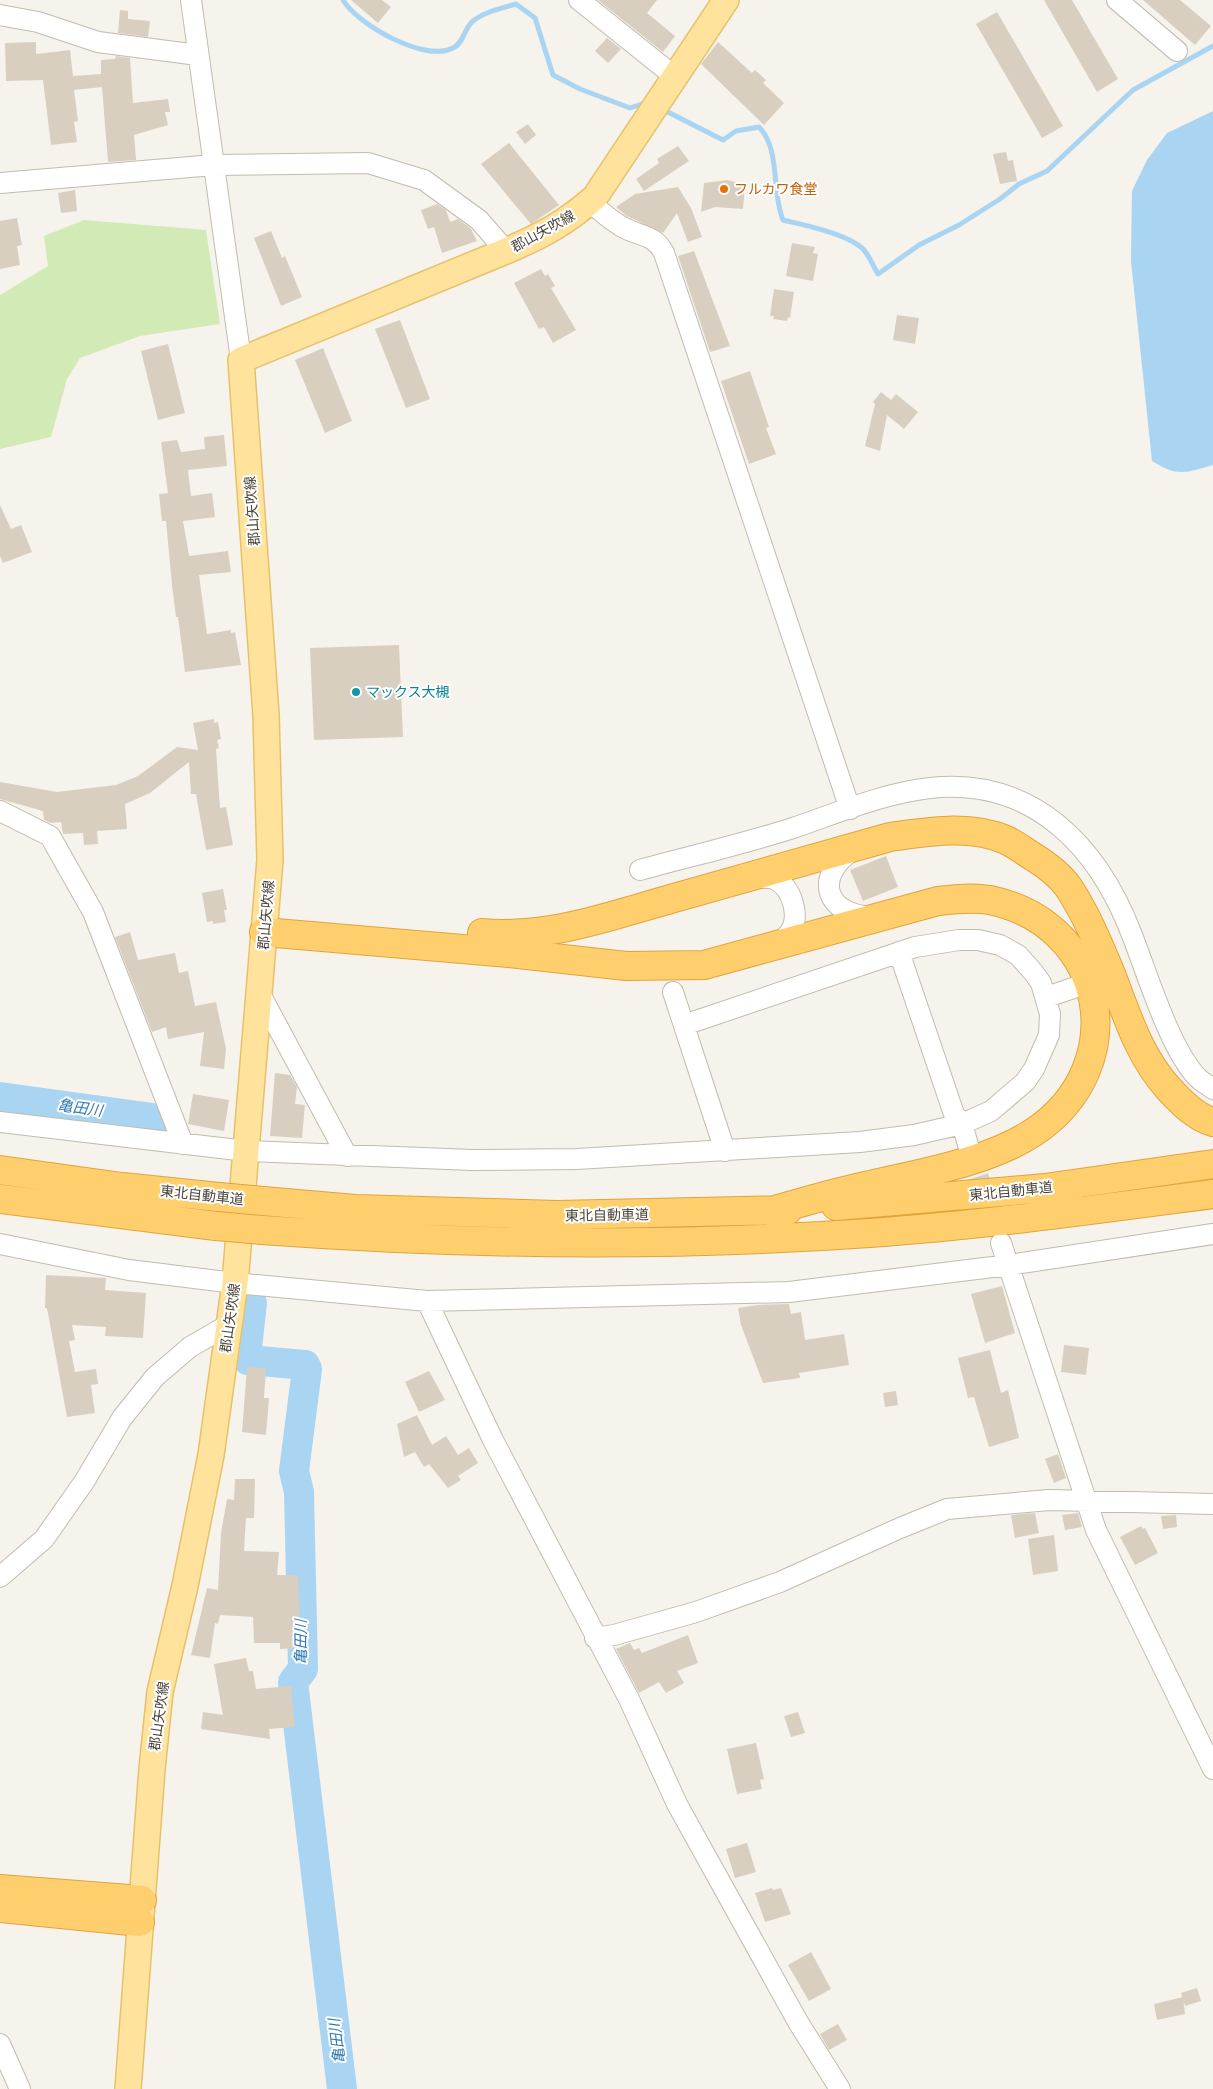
<svg xmlns="http://www.w3.org/2000/svg" width="1213" height="2089" font-family="'Work Sans','Noto Sans JP',sans-serif">
<rect width="100%" height="100%" fill="#f6f3ec"/>
<path fill="#d2eab5" d="M84 220 206 230 220 324 140 336 80 358 67 379 51 437 0 449V295L48 266 44 236Z"/>
<path fill="#a9d4f2" d="M1213 111V465C1186 473 1177 477 1152 461L1131 261 1132 191 1147 160 1167 133Z"/>
<g fill="none" stroke-linecap="round" stroke-linejoin="round">
<path stroke="#a9d4f2" stroke-width="5" d="M343 0C357 24 425 63 453 48 464 43 464 28 473 21 484 12 502 8 516 4L535 18 553 75 580 89 630 108 648 102
M662 109 723 140 736 131 759 127C781 150 771 191 783 220 804 225 849 234 864 250 870 257 873 266 878 274L919 245 959 225 1000 199 1019 184 1047 171 1133 90 1213 46"/>
<path stroke="#a9d4f2" stroke-width="30" d="M0 1097 160 1119
M252 1303 246 1356 248 1360 305 1365 307 1369 294 1471 299 1492 303 1669 293 1682 342 2089"/>
</g>
<path fill="#d8cfc1" d="M351 0H382L391 7 378 23Z
M598 0H657L647 13 675 36 663 52Z
M1044 0H1072L1118 79 1097 92Z
M1143 0H1180L1211 26 1195 45Z
M120 10 128 11V19L150 21 148 37 118 33Z
M997 12 1063 126 1042 138 976 24Z
M607 38 621 49 608 63 595 51Z
M36 42V54L70 50 73 76 101 74V60L115 59 116 56 130 58 133 103 168 99 170 112H165L168 125 134 135 136 160 108 162 102 87 74 90 78 121 74 122 77 142 51 145 43 80 6 81 5 43Z
M718 42 752 73 755 70 766 80 763 83 784 103 764 125 701 64Z
M528 124 536 135 525 144 516 132Z
M509 143 559 205 531 224 481 164Z
M678 146 689 161 644 191 636 179 659 163 657 159Z
M1006 152 1008 161 1013 160 1017 181 1000 184 993 154Z
M727 180 745 184 743 209 715 207 701 212 704 183Z
M678 187 691 208 702 237 688 242 677 213 663 233 627 216 616 207 635 194Z
M75 190 77 211 61 213 58 193Z
M437 204 446 210 450 222 458 219 471 229 477 241 442 253 434 227 428 229 421 210Z
M17 218 22 245 17 246 20 265 0 269V221Z
M271 231 282 258 285 256 302 297 281 306 254 238Z
M792 243 815 247 813 253 818 254 813 281 786 276Z
M694 251 730 346 710 352 678 256Z
M541 269 545 276 548 274 555 286 551 288 576 330 553 343 544 327 539 329 514 283Z
M774 289 794 292 790 318 788 317 787 321 773 319 774 316H770Z
M897 315 919 318 915 344 893 340Z
M400 320 430 399 406 408 375 329Z
M168 344 185 413 158 420 141 351Z
M323 348 352 421 325 433 295 360Z
M750 371 769 427 766 428 776 454 749 464 721 381Z
M881 392 891 400 896 394 918 412 904 429 887 415 880 451 865 446 875 404 873 402Z
M224 435 227 466 188 470 191 496 212 493 215 517 183 521 189 556 228 551 231 572 199 575 207 634 231 630V633L235 632 241 665 185 672 178 617H176L172 585 166 521H162L159 494 168 493 161 442 177 440 181 452 205 449 204 437Z
M0 505 11 529 21 525 32 552 3 563 0 556Z
M399 645 403 737 314 740 310 648Z
M214 719V723L218 722 221 739 217 740 219 748 216 749 220 808 226 807 233 845 206 850 196 794H191L189 762 150 793 125 804 127 829 97 831 98 844 84 845 83 833 63 834 61 822 51 823 44 820 43 811 0 799V782L57 792 116 785 138 776 177 747 198 750 193 723Z
M886 856 898 887 863 901 850 870Z
M223 889 227 910H224L226 922 213 924V921L207 922 202 893Z
M130 932 138 960 175 953 179 973 188 971 195 1006 216 1002 226 1049 224 1069 200 1066 204 1032 168 1039 166 1027 152 1032 115 937Z
M275 1073 290 1075 297 1087 295 1104 305 1105 302 1138 270 1136Z
M193 1094 229 1100 224 1131 188 1124Z
M46 1275 106 1278 105 1290 146 1293 143 1338 105 1336 106 1327 72 1325 75 1340 69 1341 75 1372 96 1369 98 1384 91 1385 95 1413 67 1417 47 1308H45Z
M1002 1286 1015 1333 985 1343 971 1294Z
M789 1304 791 1314 801 1312 805 1340 844 1334 849 1365 799 1373 800 1378 763 1383 741 1325 738 1308 757 1305Z
M1064 1345 1089 1348 1086 1375 1061 1372Z
M990 1350 1001 1393 1008 1390 1019 1438 989 1447 974 1397 968 1398 958 1358Z
M247 1367 266 1368 264 1398H269L266 1435 242 1432Z
M429 1371 445 1400 419 1412 405 1382Z
M896 1391 898 1405 885 1407 883 1393Z
M417 1415 432 1445 446 1436 458 1455 469 1448 478 1463 458 1476 461 1480 448 1488 429 1464 424 1467 415 1452 404 1457 397 1424Z
M1058 1454 1066 1478 1054 1483 1045 1459Z
M235 1479H255L254 1518H246L244 1551 279 1552 277 1575H298L301 1648 280 1649V1643H254L253 1617 220 1615 218 1624 215 1623 210 1658 191 1655 207 1588 218 1590 221 1533 227 1499 234 1500Z
M1035 1513 1039 1533 1015 1538 1011 1515Z
M1078 1513 1082 1527 1065 1530 1062 1515Z
M1176 1515 1177 1527 1163 1529 1161 1516Z
M1141 1526 1143 1529 1145 1528 1158 1553 1135 1565 1120 1537Z
M1054 1535 1058 1571 1033 1575 1028 1539Z
M688 1635 698 1663 677 1671 684 1683 666 1693 659 1682 639 1693 616 1649 630 1643 634 1650 639 1648 642 1653Z
M246 1658 249 1671H253L256 1689 291 1686 295 1727 269 1729 270 1739 201 1729 203 1712 223 1715 214 1664Z
M798 1712 805 1733 791 1737 784 1716Z
M756 1743 764 1779 760 1780 762 1789 737 1794 727 1749Z
M747 1843 756 1872 735 1878 726 1849Z
M772 1888 773 1890 781 1888 791 1914 765 1922 755 1893Z
M811 1952 831 1989 809 2001 788 1965Z
M1197 1988 1201 2001 1185 2006 1181 1993Z
M1183 1997 1185 2014 1157 2020 1154 2004Z
M838 2024 847 2040 829 2050 820 2034Z"/>
<g fill="none" stroke-linecap="round" stroke-linejoin="round">
<path stroke="#d4d0c8" stroke-width="20" stroke-dasharray="20 10" stroke-linecap="butt" d="M969 1148 998 1234"/>
<g stroke="#c2bbae" stroke-width="22">
<path id="minor" d="M191 0 241 360
M579 0 674 76
M1117 0 1177 51
M0 15 38 22 98 42 198 55
M0 183 214 165 368 163 424 180 479 220 506 251
M589 202C600 210 610 220 621 226 638 237 654 233 664 253L850 809
M0 811 50 836 93 912 183 1144
M853 850C813 877 825 915 873 917
M640 870C691 856 743 844 793 828 837 813 884 793 930 788 1033 777 1098 846 1132 935 1147 973 1170 1050 1198 1078 1202 1082 1208 1085 1213 1089
M753 878C760 878 770 877 776 880 792 888 799 914 792 929 788 936 781 941 776 947
M899 952 954 1114 962 1124 969 1148
M259 992 347 1156
M673 992 725 1151
M1047 997 1079 986
M0 1122 246 1151 472 1160 577 1159 860 1142 914 1135 962 1124 991 1111 1025 1082 1034 1069 1049 1035 1050 1014 1041 983 1034 973 1018 955 1000 945 978 940H959L915 947 684 1025
M1001 1243 1096 1530 1213 1769
M0 1244 129 1270 235 1283 427 1301 789 1292 1009 1265 1213 1234
M427 1301 493 1440 629 1699 677 1804 798 2022 840 2089
M0 1577 44 1539 84 1482 122 1418 155 1377 190 1347 228 1325
M595 1638 614 1635 696 1612 780 1582 900 1528 947 1509 1049 1500 1213 1504
M0 2044 20 2089"/>
</g>
<g stroke="#e6c16a" stroke-width="28">
<path id="major" d="M128 2089 152 1769 160 1692 185 1586 211 1455 235 1283 270 860 266 715 241 360 506 251C541 236 566 223 595 197L726 0"/>
</g>
<g stroke="#e0a43c" stroke-width="30">
<path id="highway" d="M264 932 509 953 626 966 704 965 938 901C955 899 973 897 990 900 1108 925 1133 1066 1034 1132 989 1162 922 1173 870 1185 836 1192 804 1202 771 1211
M482 933C549 939 610 916 674 898 746 877 818 857 890 837 927 832 970 824 1006 840 1015 844 1024 851 1032 856 1045 864 1060 875 1069 888 1086 914 1099 945 1111 974 1127 1015 1138 1054 1168 1088 1180 1101 1195 1117 1213 1122
M0 1170 122 1187 219 1197
M0 1199 216 1226
M263 1201 355 1209 557 1215 788 1210
M836 1206 1045 1188 1213 1164
M262 1230C465 1245 668 1247 870 1233 985 1225 1099 1209 1213 1194
M0 1889 142 1900
M0 1908 140 1922"/>
</g>
<use href="#minor" stroke="#fff" stroke-width="20"/>
<use href="#major" stroke="#ffe39c" stroke-width="25"/>
<use href="#highway" stroke="#ffcf6e" stroke-width="28"/>
<g stroke="#e0a43c" stroke-width="30" stroke-linecap="butt">
<path id="highway-bridge" d="M219 1197 263 1201
M216 1226 262 1230"/>
</g>
<use href="#highway-bridge" stroke="#ffcf6e" stroke-width="28"/>
</g>
<circle fill="#e8710a" stroke="#fff" stroke-width="2" cx="724" cy="189" r="5"/>
<circle fill="#0f9aa8" stroke="#fff" stroke-width="2" cx="356" cy="692" r="5"/>
<g text-anchor="middle" dominant-baseline="central" stroke-width="4" stroke-linejoin="round" paint-order="stroke">
<g font-size="14" fill="#c56008" stroke="#fff" text-anchor="start">
<text x="734" y="189">フルカワ食堂</text>
</g>
<g font-size="14" fill="#4b4439" stroke="#fff">
<text transform="translate(543 231) rotate(-29)">郡山矢吹線</text>
<text transform="translate(252 511) rotate(-94)">郡山矢吹線</text>
<text transform="translate(266 915) rotate(-85)">郡山矢吹線</text>
<text transform="translate(1011 1191) rotate(-6)">東北自動車道</text>
<text transform="translate(202 1195) rotate(6)">東北自動車道</text>
<text transform="translate(607 1215) rotate(-1)">東北自動車道</text>
<text transform="translate(230 1318) rotate(-82)">郡山矢吹線</text>
<text transform="translate(159 1716) rotate(-82)">郡山矢吹線</text>
</g>
<g font-size="14" fill="#0d838f" stroke="#fff" text-anchor="start">
<text x="366" y="692">マックス大槻</text>
</g>
<g font-size="15" font-style="italic" fill="#2e7ab2" stroke="#fff">
<text transform="translate(80 1108) rotate(8)">亀田川</text>
<text transform="translate(301 1642) rotate(-90)">亀田川</text>
<text transform="translate(337 2041) rotate(-97)">亀田川</text>
</g>
</g>
</svg>
